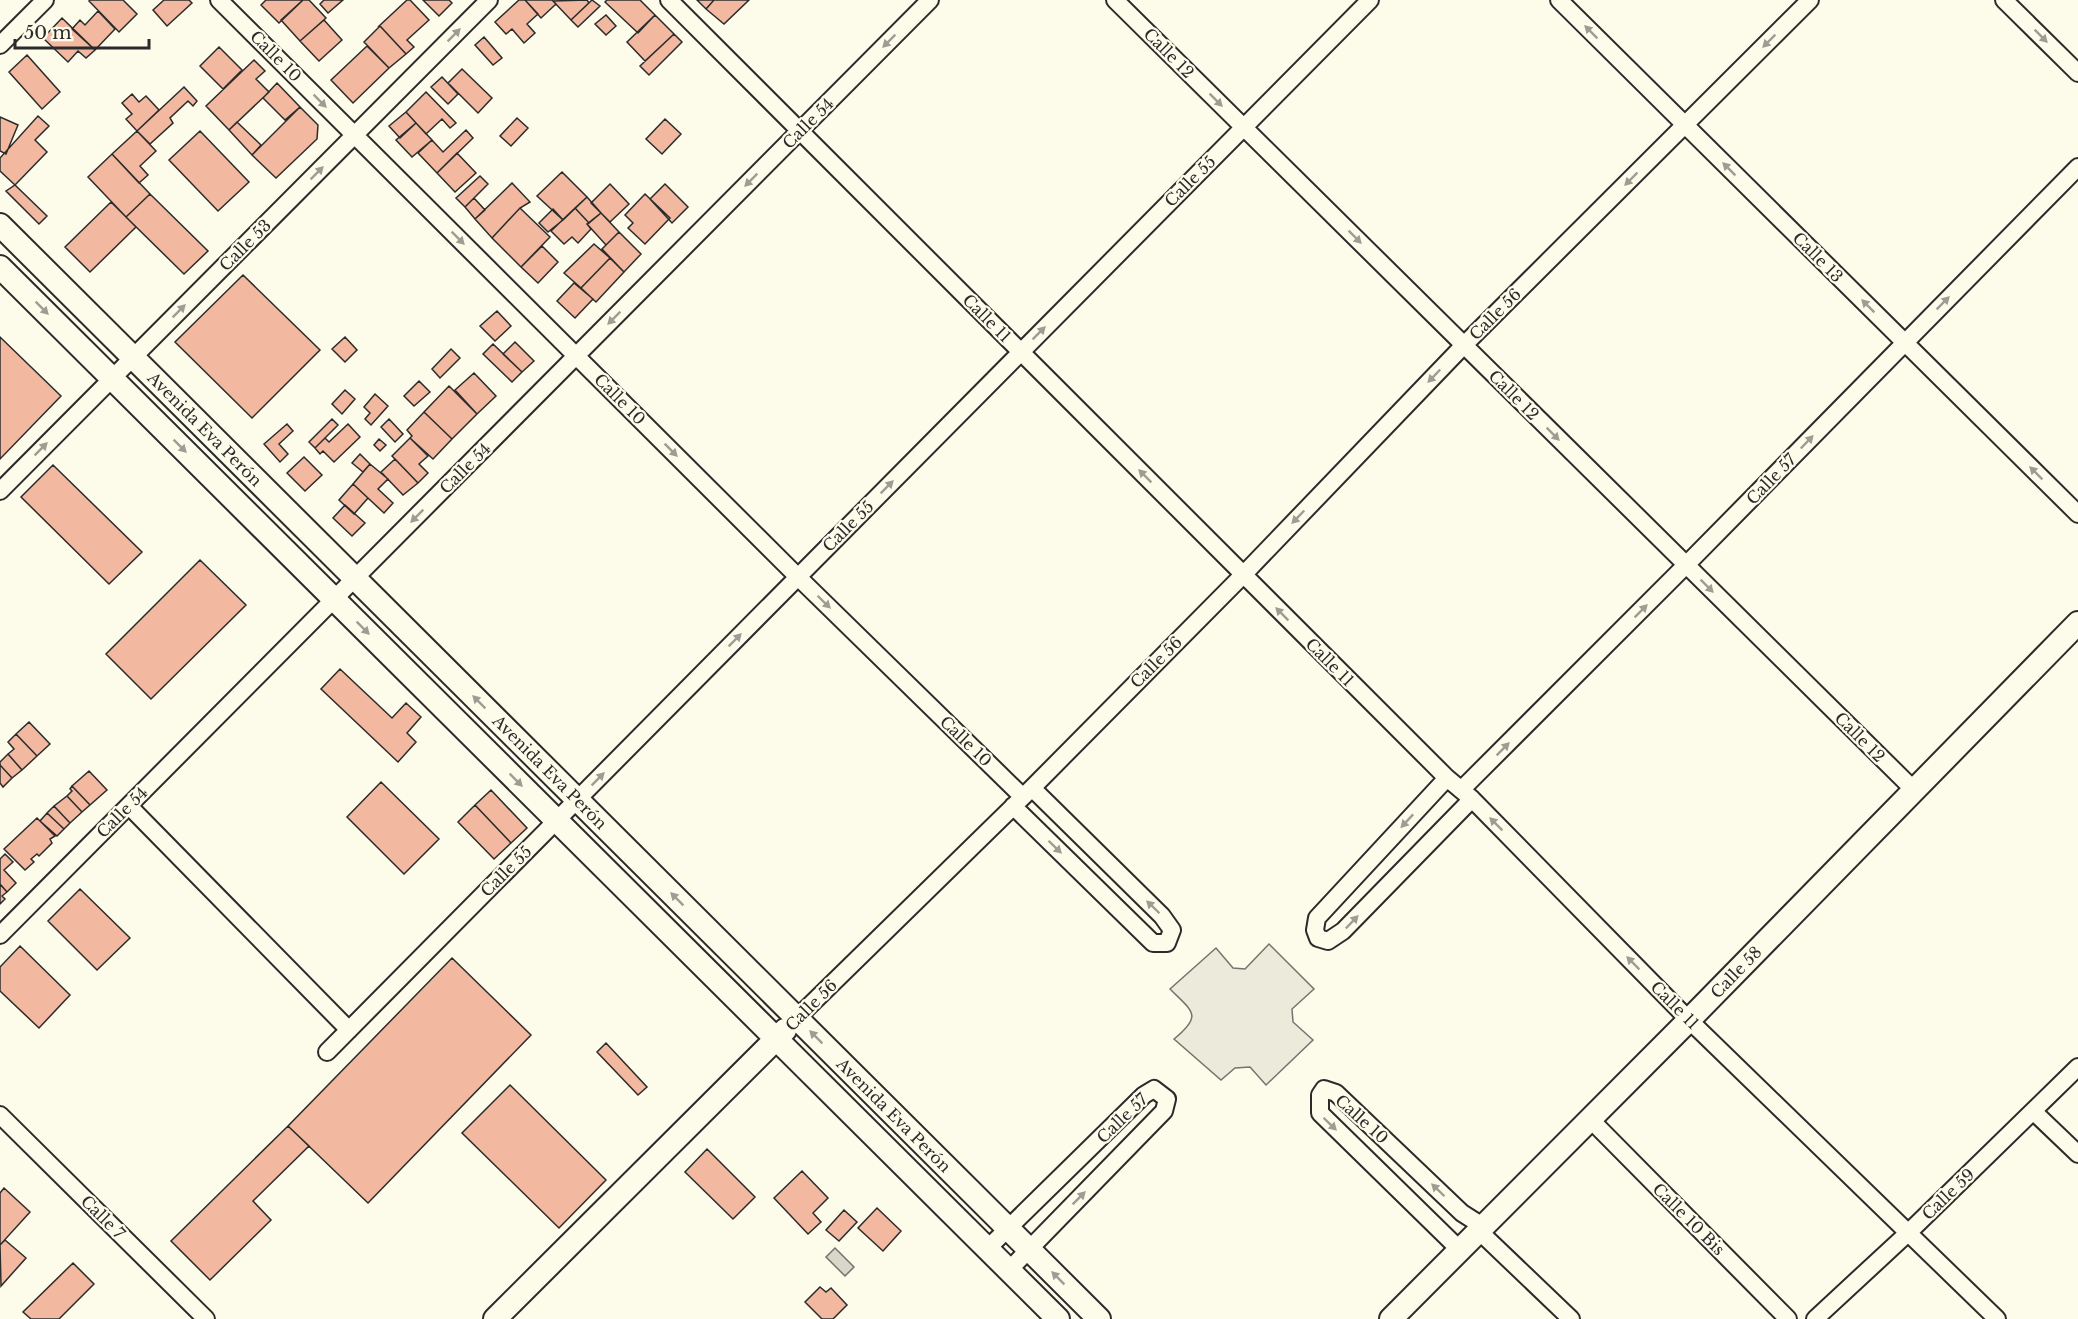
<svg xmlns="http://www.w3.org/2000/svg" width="2078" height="1319" font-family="'Libre Baskerville',serif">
<defs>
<pattern id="water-ripples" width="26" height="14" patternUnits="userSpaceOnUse" patternTransform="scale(1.5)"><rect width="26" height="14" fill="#d8d7c9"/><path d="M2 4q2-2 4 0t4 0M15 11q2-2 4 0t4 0" fill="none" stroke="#bab9ad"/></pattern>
</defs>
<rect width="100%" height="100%" fill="#fdfbea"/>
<path fill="#ecebdb" stroke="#74746e" stroke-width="1.5" d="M1269 944 1314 989 1292 1009 1293 1022 1313 1040 1266 1085 1250 1067 1235 1068 1221 1080 1174 1039C1203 1015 1193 1012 1170 989L1216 948 1233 968 1245 969Z"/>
<path fill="url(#water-ripples)" stroke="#74746e" stroke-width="1.5" d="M835 1248 854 1267 845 1276 826 1257Z"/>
<path fill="#f2b8a0" stroke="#2b2b2b" stroke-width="1.5" d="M90 0H123L137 14 119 32 89 1Z
M164 0H189L192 3 167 26 153 10Z
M266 0H301L302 1 279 23 261 5Z
M303 0H309L326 18 300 41 281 20Z
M324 0H343L328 13 320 4Z
M407 0H410L429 20 407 40 414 47 406 54 380 26 378 27Z
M423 0H449L452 3 439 16Z
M519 0H525L538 14 527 24 535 33 524 43 512 29 506 34 495 22Z
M525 0H552L556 4 541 18Z
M587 0 589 3 571 20 553 1Z
M592 0 600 6 578 27 571 20Z
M607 0H640L655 15 638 33 605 2Z
M697 0H714L706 9Z
M714 0H749L724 24 706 9Z
M98 11 115 29 95 50 72 29 80 20 85 25Z
M606 15 616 26 606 35 595 24Z
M655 15 674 34 645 61 627 42Z
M62 18 95 50 86 58 78 51 68 62 43 38Z
M324 20 342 40 319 61 300 41Z
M380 26 406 54 389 68 364 42Z
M674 34 682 42 649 75 640 66Z
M484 37 502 58 493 65 475 45Z
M367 46 389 68 353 103 331 80Z
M219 47 242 70 223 89 200 66Z
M27 55 60 92 42 109 9 72Z
M254 60 265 71 256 79 269 92 229 130 206 106Z
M462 69 492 98 478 113 448 83Z
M442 77 458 94 448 104 431 87Z
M277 83 300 107 285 120 263 98Z
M184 87 197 101 193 106 188 101 170 118 173 123 150 144 137 131Z
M426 92 456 123 450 128 442 119 426 134 406 112Z
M132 94 139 102 146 96 159 110 137 131 126 119 132 114 122 103Z
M300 107 318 125 317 139 276 178 252 155Z
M406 112 416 123 400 138 389 126Z
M38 116 49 126 35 140 47 152 15 185 0 171V158Z
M0 117 18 125 6 154 0 151Z
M517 118 528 128 511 146 500 136Z
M665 119 681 134 662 154 646 139Z
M237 122 261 145 252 155 229 130Z
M416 123 432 140 412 157 396 140Z
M466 130 473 138 437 173 418 153 432 140 443 152Z
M137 131 156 151 140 166 148 175 139 183 112 154Z
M200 131 249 182 218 211 169 160Z
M457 153 476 173 455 192 437 173Z
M112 154 150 194 126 217 88 177Z
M562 172 587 197 563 220 537 196Z
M480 176 488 184 465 207 456 198Z
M512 183 530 202 520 208 492 238 475 219Z
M610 184 629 204 610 222 591 203Z
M665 184 688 207 672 223 650 199Z
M15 185 47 216 39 224 6 191Z
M150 194 208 251 184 274 126 217Z
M645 194 670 218 645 244 628 228 633 223 625 215Z
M587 197 601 213 589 223 575 208Z
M474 198 485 210 475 219 465 207Z
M111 202 136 227 90 272 65 247Z
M520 208 550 237 521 267 492 238Z
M575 208 589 223 587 224 591 229 578 243 572 237 564 244 551 231Z
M553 209 563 220 548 232 539 223Z
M601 213 619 232 606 245 587 224Z
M619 232 641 254 624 272 602 249Z
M594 244 610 258 581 288 564 273Z
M542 246 558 262 538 283 521 267Z
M610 258 624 272 596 302 581 288Z
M243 275 320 350 252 418 175 342Z
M574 283 593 299 575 318 557 301Z
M497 311 511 326 495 341 480 326Z
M0 337 61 396 0 459Z
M345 337 357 350 345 362 332 349Z
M515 342 534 361 522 372 503 354Z
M493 344 522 372 512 382 483 354Z
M451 349 460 358 440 378 432 369Z
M474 373 496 396 477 414 455 390Z
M419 381 430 392 414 406 404 396Z
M449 386 477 414 452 439 424 412Z
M345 390 355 399 342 414 332 404Z
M375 394 388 406 371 425 365 419 370 413 364 407Z
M424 412 452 439 433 459 410 438 412 436 407 430Z
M332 419 338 425 315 448 309 442Z
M389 419 403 434 395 442 381 427Z
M287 424 293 431 279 444 288 454 280 462 264 444Z
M348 424 360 437 334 462 323 451 320 454 315 448 325 438 329 442Z
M410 438 428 456 419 464 428 473 418 483 392 456Z
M379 439 386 445 380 451 374 445Z
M360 454 370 464 363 472 352 463Z
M304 457 322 475 305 491 287 473Z
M395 459 418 483 403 495 381 472Z
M370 464 388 479 378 489 393 503 384 513 353 484Z
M53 465 142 552 109 584 21 497Z
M353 484 368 498 354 514 339 500Z
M345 505 365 523 352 536 333 518Z
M200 560 246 605 151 699 106 654Z
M340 669 392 718 406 703 421 717 407 733 416 742 398 762 321 689Z
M29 722 50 744 37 756 16 734Z
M16 734 37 756 22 770 8 754 14 749 8 742Z
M8 754 22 770 12 778 0 765V762Z
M0 765 12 778 3 787 0 783Z
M89 771 107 790 90 805 72 786Z
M381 782 439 839 404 874 347 817Z
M72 786 90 805 82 812 67 796 72 791 70 789Z
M491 790 527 828 511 843 475 805Z
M67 796 82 812 70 823 54 806Z
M475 805 511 843 494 859 458 822Z
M54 806 70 823 64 829 47 813Z
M47 813 64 829 57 836 40 821Z
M37 818 55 836 50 839 52 843 39 856 37 854 31 859 34 862 25 870 4 849Z
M5 854 13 862 4 870 16 883 7 892 0 884V859Z
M0 884 7 892 2 896 5 899 0 904Z
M80 889 130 938 97 970 48 921Z
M20 946 70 995 39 1028 0 991V967Z
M452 958 531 1035 368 1203 288 1126Z
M606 1043 647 1087 638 1095 597 1052Z
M510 1085 606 1180 559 1228 462 1133Z
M288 1126 309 1146 253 1201 271 1220 210 1280 171 1241Z
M707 1149 755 1197 733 1219 685 1172Z
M802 1171 828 1198 813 1213 821 1222 808 1234 774 1198Z
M4 1188 30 1212 0 1245V1193Z
M877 1208 901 1231 883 1251 858 1228Z
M844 1210 857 1222 839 1241 826 1230Z
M5 1240 26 1258 1 1286 0 1245Z
M73 1263 94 1284 59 1319H31L23 1312Z
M820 1287 826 1292 831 1288 847 1305 833 1319H822L805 1302Z"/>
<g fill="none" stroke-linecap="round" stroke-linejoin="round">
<g stroke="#2b2b2b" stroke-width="20">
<path id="street" d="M219 0 798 577 1023 797
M669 0 1447 778 1472 799 1689 1020 1997 1319
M1115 0 1914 790
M1559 0 2078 514
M2004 0 2078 73
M0 45 45 0
M0 491 489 0
M1447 778 1317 918 1315 930 1318 938 1328 941 1343 931 1472 799
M1461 790 1686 565 2078 167
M129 806 349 1030
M1013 806 1153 943H1167L1172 930 1162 916 1032 788
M0 935 930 0
M797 1018 1032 788 1243 575 1464 345 1810 0
M327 1052 1370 0
M2033 1111 2078 1154
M0 1115 206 1319
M1590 1119 1788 1319
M1479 1231 1571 1319
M987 1249 1144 1095 1154 1089 1167 1099 1164 1111 1009 1270
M1460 1250 1320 1113V1095L1324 1089 1336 1093 1462 1213 1484 1227
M1815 1319 1909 1232 2078 1067"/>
</g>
<g stroke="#2b2b2b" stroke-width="26">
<path id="secondary" d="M0 225 1099 1319
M0 267 1058 1319
M495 1319 785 1030
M1391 1319 1689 1020 2078 623"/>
</g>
<use href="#street" stroke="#fdfbea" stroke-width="16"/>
<use href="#secondary" stroke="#fdfbea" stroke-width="22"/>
</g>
<defs><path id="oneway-solid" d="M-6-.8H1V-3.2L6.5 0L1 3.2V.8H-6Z" transform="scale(1.5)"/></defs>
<g fill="#9e9d94">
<use href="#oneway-solid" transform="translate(1591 32) rotate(-135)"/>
<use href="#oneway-solid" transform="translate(454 35) rotate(-45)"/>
<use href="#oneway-solid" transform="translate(2041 36) rotate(45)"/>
<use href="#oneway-solid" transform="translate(889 41) rotate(135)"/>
<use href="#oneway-solid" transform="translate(1769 41) rotate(135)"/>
<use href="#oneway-solid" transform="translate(1216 100) rotate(45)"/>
<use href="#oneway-solid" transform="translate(320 101) rotate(45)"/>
<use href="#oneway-solid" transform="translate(1729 169) rotate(-135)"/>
<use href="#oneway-solid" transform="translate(317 173) rotate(-45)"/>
<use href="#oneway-solid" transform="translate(1631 179) rotate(135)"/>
<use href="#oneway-solid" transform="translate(751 180) rotate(135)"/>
<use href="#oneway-solid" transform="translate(1355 237) rotate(45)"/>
<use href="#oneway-solid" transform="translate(458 238) rotate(45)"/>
<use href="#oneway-solid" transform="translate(1943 303) rotate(-45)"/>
<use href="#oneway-solid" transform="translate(1868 306) rotate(-135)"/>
<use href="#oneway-solid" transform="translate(42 308) rotate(45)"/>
<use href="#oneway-solid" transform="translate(179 311) rotate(-45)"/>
<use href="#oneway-solid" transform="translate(614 318) rotate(135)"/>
<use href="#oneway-solid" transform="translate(1039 333) rotate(-45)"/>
<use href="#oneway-solid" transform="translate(1434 376) rotate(134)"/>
<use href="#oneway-solid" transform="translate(1553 434) rotate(45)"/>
<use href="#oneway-solid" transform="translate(1807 442) rotate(-46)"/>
<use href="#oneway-solid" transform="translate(180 446) rotate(45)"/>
<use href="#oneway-solid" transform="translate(41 449) rotate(-45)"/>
<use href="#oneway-solid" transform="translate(671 450) rotate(45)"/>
<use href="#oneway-solid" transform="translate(2036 473) rotate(-135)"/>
<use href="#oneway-solid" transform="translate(1145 476) rotate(-135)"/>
<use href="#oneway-solid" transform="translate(887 487) rotate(-45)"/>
<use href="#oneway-solid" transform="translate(417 516) rotate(135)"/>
<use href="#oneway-solid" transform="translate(1298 517) rotate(134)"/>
<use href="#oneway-solid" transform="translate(1707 586) rotate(45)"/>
<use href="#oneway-solid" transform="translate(824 602) rotate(44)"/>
<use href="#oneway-solid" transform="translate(1641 611) rotate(-45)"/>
<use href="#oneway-solid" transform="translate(1282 614) rotate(-135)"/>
<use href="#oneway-solid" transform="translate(363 628) rotate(45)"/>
<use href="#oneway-solid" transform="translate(735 640) rotate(-45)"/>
<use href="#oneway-solid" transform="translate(479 702) rotate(-135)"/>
<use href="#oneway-solid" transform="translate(1503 749) rotate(-45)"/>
<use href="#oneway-solid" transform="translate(598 779) rotate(-45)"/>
<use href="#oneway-solid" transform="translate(516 780) rotate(45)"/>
<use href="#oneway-solid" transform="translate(1407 821) rotate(133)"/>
<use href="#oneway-solid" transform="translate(1496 824) rotate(-135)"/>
<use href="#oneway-solid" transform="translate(1055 847) rotate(44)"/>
<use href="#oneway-solid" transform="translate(677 899) rotate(-135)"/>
<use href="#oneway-solid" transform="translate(1153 907) rotate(-136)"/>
<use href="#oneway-solid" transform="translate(1352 922) rotate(-46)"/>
<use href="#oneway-solid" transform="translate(1633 963) rotate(-135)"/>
<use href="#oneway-solid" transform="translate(816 1037) rotate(-135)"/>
<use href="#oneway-solid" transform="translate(1330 1124) rotate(44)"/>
<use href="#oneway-solid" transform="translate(1438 1190) rotate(-136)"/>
<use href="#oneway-solid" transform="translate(1079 1198) rotate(-45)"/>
<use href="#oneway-solid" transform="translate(1058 1278) rotate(-135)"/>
</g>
<g text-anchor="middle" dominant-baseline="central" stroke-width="4.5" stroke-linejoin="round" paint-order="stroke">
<g font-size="16" fill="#2b2b2b" stroke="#fdfbea">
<text transform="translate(1169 53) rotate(45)">Calle 12</text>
<text transform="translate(276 56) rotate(45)">Calle 10</text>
<text transform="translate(808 123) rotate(-45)">Calle 54</text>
<text transform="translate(1190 181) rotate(-45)">Calle 55</text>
<text transform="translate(245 245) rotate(-45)">Calle 53</text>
<text transform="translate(1818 257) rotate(45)">Calle 13</text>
<text transform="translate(1495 314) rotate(-45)">Calle 56</text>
<text transform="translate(987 318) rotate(45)">Calle 11</text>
<text transform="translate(1514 395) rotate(45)">Calle 12</text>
<text transform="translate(620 399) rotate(45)">Calle 10</text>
<text transform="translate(205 429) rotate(45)">Avenida Eva Perón</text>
<text transform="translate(465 468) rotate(-45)">Calle 54</text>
<text transform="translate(1771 479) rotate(-46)">Calle 57</text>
<text transform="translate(848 526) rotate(-45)">Calle 55</text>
<text transform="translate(1156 662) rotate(-45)">Calle 56</text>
<text transform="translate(1330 662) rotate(45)">Calle 11</text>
<text transform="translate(1860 737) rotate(45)">Calle 12</text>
<text transform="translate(966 741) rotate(44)">Calle 10</text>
<text transform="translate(550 772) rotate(45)">Avenida Eva Perón</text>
<text transform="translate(122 812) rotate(-45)">Calle 54</text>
<text transform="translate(506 871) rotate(-45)">Calle 55</text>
<text transform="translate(1736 972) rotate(-46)">Calle 58</text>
<text transform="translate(811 1005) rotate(-45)">Calle 56</text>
<text transform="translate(1675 1005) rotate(45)">Calle 11</text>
<text transform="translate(894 1115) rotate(45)">Avenida Eva Perón</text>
<text transform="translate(1122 1118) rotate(-44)">Calle 57</text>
<text transform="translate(1362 1119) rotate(42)">Calle 10</text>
<text transform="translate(1948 1194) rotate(-44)">Calle 59</text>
<text transform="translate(103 1217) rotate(45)">Calle 7</text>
<text transform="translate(1689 1219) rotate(45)">Calle 10 Bis</text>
</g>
</g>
<path d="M15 39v9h134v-9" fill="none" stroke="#2b2b2b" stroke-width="3"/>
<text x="24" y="39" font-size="18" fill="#2b2b2b" stroke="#fdfbea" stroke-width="4.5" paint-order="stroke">50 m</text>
</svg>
